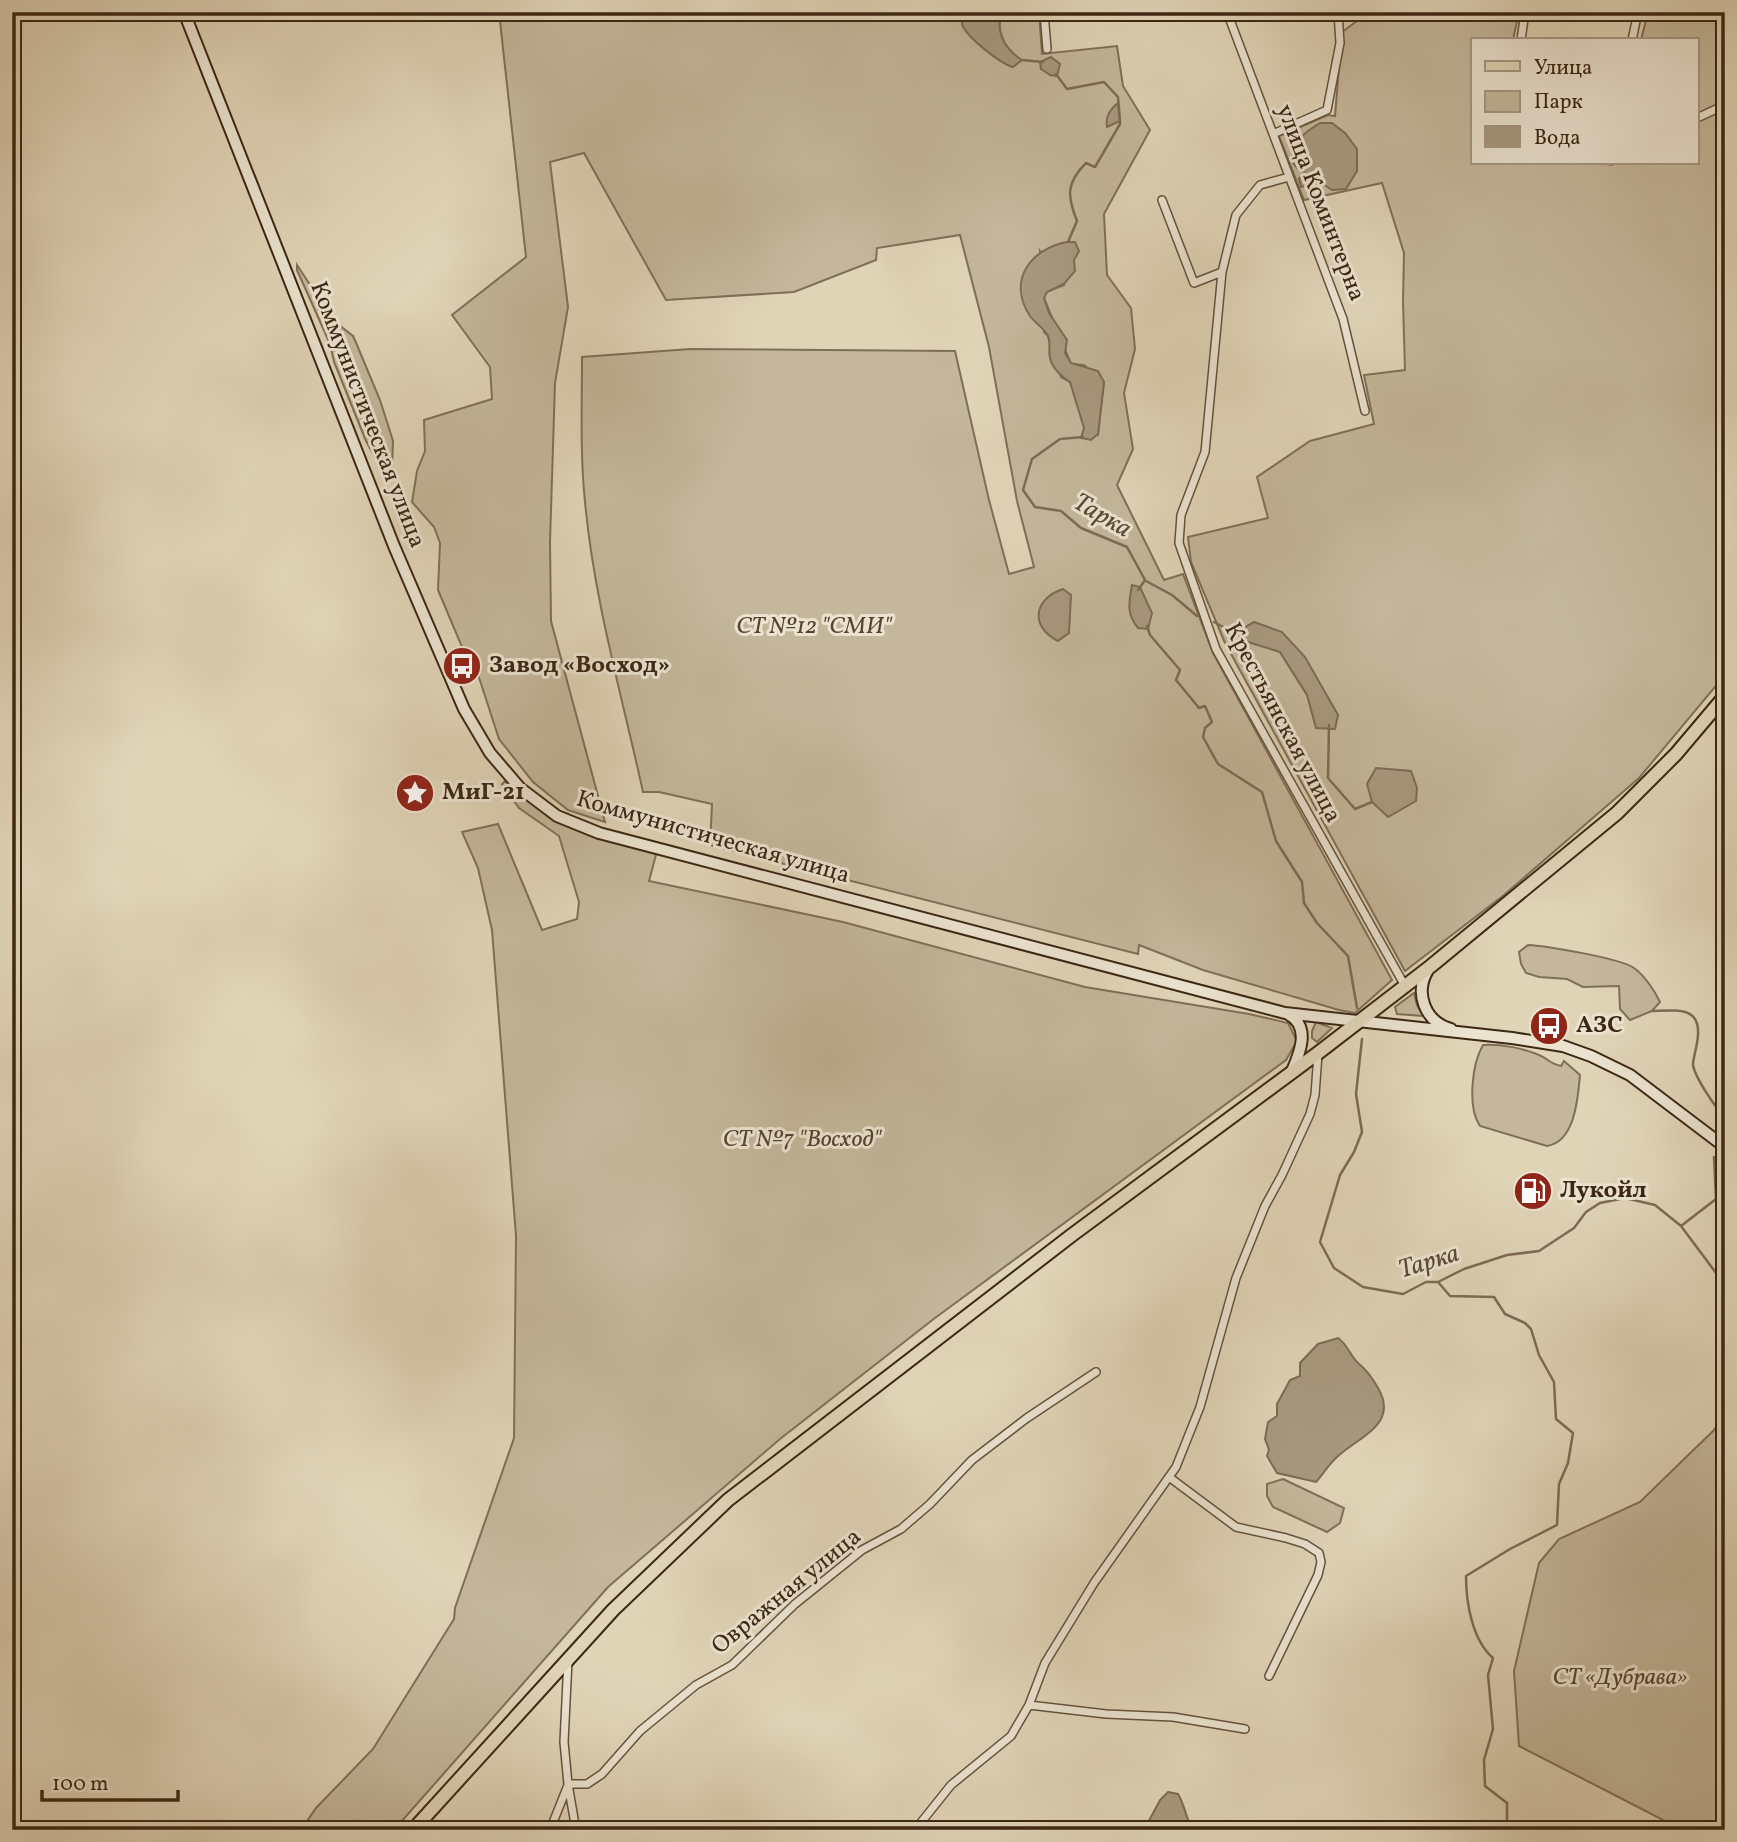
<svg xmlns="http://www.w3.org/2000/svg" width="1737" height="1842" font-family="Vollkorn,serif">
<rect width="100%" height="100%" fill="#e0d4b7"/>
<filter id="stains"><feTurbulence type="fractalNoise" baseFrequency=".00286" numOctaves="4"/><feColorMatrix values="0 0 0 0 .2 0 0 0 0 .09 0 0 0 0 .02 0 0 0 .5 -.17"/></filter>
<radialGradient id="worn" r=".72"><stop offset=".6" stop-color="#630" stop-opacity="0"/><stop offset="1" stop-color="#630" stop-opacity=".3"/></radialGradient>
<path fill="#c4b79b" stroke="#806f57" stroke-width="2" fill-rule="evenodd" d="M499 12H963L967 32 974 38 1010 53C1002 40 996 27 1002 12H1039L1042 54 1117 46 1123 86 1150 130 1104 214 1107 275 1131 308 1135 349 1124 393 1133 449 1117 485 1164 580 1183 574 1213 653 1392 980 1355 1013 1339 1010 1203 970 1139 945 1138 954 710 845 712 804 659 792H643C622 696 594 600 585 502 580 454 582 405 582 357L690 349 955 351 989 500 1009 574 1034 567 1017 501 989 347 960 235 877 248 876 260 794 292 666 300 584 153 550 162 568 307 555 383 550 542 551 621 605 822 568 810 533 782 499 739 473 659 462 647 438 590 440 543 434 527 412 502 417 471 425 451 424 420 492 399 490 367 452 315 526 257ZM1040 251 1064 285 1046 292 1044 298 1071 364 1084 365 1104 382 1098 434 1070 382 1061 377 1048 336 1044 332Z
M1369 12H1519L1513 40H1473V163H1601L1612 165 1613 163H1697V40H1641L1648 12H1725V675L1639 778 1504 895 1405 971 1225 643 1191 562 1188 537 1268 518 1257 477 1310 441 1374 424 1364 375 1405 370 1403 302 1404 253 1382 183 1304 200 1279 136 1328 115 1335 116 1342 32ZM1305 172 1345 189 1323 183 1312 187 1299 179ZM1280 652 1338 715 1316 721 1307 695Z
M297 265 334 321 353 336 357 345 380 400 393 441 392 470 377 461 366 441 334 362 330 344 297 270Z
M505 781 544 812 657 851 649 881 843 922 1085 987 1249 1014 1288 1023 1297 1041 1286 1060 935 1318 780 1439 608 1587 394 1830H301L316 1808 373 1749 454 1619 455 1608 514 1438 516 1236 492 930 478 868 462 832 498 824 542 930 577 919 579 902 559 836 519 808 502 784Z
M1528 945C1546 946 1620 958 1634 968 1644 975 1655 991 1660 1002L1652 1011 1630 1020 1620 1009 1619 986 1583 987 1567 979 1539 977 1526 973 1521 964 1519 952Z
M1414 993 1417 1005 1424 1016 1397 1014 1395 1007Z
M1316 1022 1332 1028 1317 1042 1312 1038V1031Z
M1483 1045C1501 1044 1524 1048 1541 1056 1550 1060 1548 1063 1561 1066L1564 1061 1580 1075C1578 1098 1575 1142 1547 1146L1480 1126C1467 1107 1472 1064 1483 1045Z
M1725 1414V1830H1673V1825L1519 1746 1514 1671 1539 1563 1559 1539 1640 1502 1714 1430Z
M1283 1479 1344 1508 1340 1523 1327 1532 1273 1507 1267 1496V1484Z"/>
<path fill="#a8997f" stroke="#7d6b54" stroke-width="2" d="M963 12H1002C994 32 1006 50 1022 60L1013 67C1001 64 965 36 962 24 962 22 963 14 963 12Z
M1051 57 1060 64 1057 76 1050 75 1041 69 1040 62Z
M1118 103 1120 121 1107 127C1105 116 1110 109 1118 103Z
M1320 123H1332L1345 133 1357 149V171L1346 189 1332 190 1323 184 1301 187 1299 179 1304 172 1297 168 1291 160C1293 141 1305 132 1320 123Z
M1067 242H1075L1079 251 1074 260 1075 271 1064 284 1047 292 1044 298 1049 313 1067 340 1065 353 1071 363 1098 371 1104 382 1098 434 1091 440 1081 438 1084 428 1070 382C1062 377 1052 368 1050 358 1048 351 1051 343 1048 336 1045 329 1035 323 1030 316 1007 281 1030 249 1067 242Z
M1132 585 1140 587 1152 613 1148 629 1138 628C1126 614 1129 602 1132 585Z
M1063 589 1071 595 1069 633 1058 641C1030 627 1033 599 1063 589Z
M1254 622 1282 632 1305 657 1338 715 1335 729 1316 728 1307 695 1280 652 1248 642 1234 633Z
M1376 768 1411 771 1417 788 1416 801 1388 817 1372 802 1367 784Z
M1338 1338C1347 1344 1350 1355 1358 1363 1367 1370 1373 1379 1378 1388 1399 1424 1360 1436 1337 1457 1329 1464 1323 1474 1316 1482L1277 1473 1267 1456 1269 1450 1265 1439 1268 1422 1277 1416V1404L1290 1380 1300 1376V1363L1318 1344Z
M1168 1792 1178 1794C1185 1805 1185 1817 1192 1827L1203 1826 1205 1830H1144L1160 1800Z"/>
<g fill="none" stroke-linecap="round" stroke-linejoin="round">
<path stroke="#7d6b54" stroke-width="2.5" d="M1022 60 1043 62
M1056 74 1067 89 1104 82 1118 97 1120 121V124L1095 167 1086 163C1066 183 1067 196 1077 221L1068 242
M1083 437 1060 439 1032 459 1023 490 1035 507 1061 511 1081 528 1127 547 1145 580 1138 590
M1146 581 1172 595 1197 616
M1214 622 1236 634
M1147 626 1150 635 1180 670 1176 680 1199 708 1205 706 1212 722 1205 728 1203 737 1218 764 1262 792 1276 841 1302 882 1304 903 1317 923 1348 956 1357 1008
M1329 725 1328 778 1355 809 1372 802
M1652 1011C1679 1010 1704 1006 1697 1043 1696 1050 1693 1059 1693 1065 1695 1078 1716 1108 1725 1118
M1362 1039 1356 1094 1362 1132 1354 1152 1340 1175 1320 1242 1334 1268 1363 1287 1403 1294 1426 1282H1438L1464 1269 1507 1255 1539 1251 1574 1228 1586 1212 1600 1203 1625 1198 1655 1205 1681 1226 1725 1285
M1681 1226 1716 1199 1714 1157
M1438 1282 1450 1296 1494 1297 1505 1314 1525 1323 1531 1329 1539 1355 1554 1382 1556 1419 1573 1433 1568 1463 1559 1484 1557 1525 1510 1549 1466 1576C1466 1602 1472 1640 1493 1658L1488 1675 1493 1729 1484 1760 1485 1786 1507 1803V1830"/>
<g stroke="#65523c" stroke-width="10">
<path id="street" d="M1044 12 1047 49
M1227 12 1343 319 1365 411
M1521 40 1525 12
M1632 40 1638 12
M1697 118 1725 105
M1273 134 1327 110 1340 43 1338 12
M1289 177 1260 185 1236 215 1222 272 1205 452 1181 515 1179 543 1216 649 1405 986
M1162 200 1194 283 1222 272
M1169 1477 1236 1527 1286 1538 1305 1544 1319 1553 1321 1562 1318 1575 1269 1676
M568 1660 564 1742 568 1784 576 1830
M1029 1705 1106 1714 1173 1717 1245 1729
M568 1784H587L602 1774 640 1731 696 1685 732 1665 795 1604 862 1550 901 1529 930 1504 972 1460 1027 1418 1096 1372
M550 1830 568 1785
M915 1830 951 1785 1011 1736 1029 1705 1045 1663 1094 1583 1176 1467 1200 1407 1236 1278 1265 1206 1282 1175 1310 1114 1315 1095 1318 1054"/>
</g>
<g stroke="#3c2713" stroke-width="14">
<path id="secondary" d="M184 12 394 546 464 709 490 753 520 788 557 816 599 833 1285 1013 1512 1038 1563 1046 1591 1056 1630 1075 1725 1147
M1428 970C1414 993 1425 1022 1451 1029
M1288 1014C1311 1026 1300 1053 1292 1071"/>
</g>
<g stroke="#3c2713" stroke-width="16">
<path id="primary" d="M413 1830 613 1610 728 1500 1072 1235 1318 1053 1431 966 1617 813 1676 754 1725 696"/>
</g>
<use href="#street" stroke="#ebe3d0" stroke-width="7"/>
<use href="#secondary" stroke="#ebe3d0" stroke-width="10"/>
<use href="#primary" stroke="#e0d4b7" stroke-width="12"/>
</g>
<defs>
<g id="bus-disc" transform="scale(2.0125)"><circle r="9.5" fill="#8f2418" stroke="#ebe3d0"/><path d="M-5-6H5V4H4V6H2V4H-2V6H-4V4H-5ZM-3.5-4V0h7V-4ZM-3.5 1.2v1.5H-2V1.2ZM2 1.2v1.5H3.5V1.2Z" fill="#fff"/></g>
<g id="sight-disc" transform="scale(2.0125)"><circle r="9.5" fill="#8f2418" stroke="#ebe3d0"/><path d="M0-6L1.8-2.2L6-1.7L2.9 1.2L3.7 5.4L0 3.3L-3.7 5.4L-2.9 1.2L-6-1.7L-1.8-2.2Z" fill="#fff"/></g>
<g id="fuel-disc" transform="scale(2.0125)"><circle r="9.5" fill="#8f2418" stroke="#ebe3d0"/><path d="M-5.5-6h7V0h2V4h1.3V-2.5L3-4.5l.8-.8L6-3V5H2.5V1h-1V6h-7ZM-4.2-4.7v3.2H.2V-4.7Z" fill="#fff"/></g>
</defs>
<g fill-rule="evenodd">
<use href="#bus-disc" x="462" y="666"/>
<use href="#sight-disc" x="415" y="793"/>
<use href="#bus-disc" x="1549" y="1026"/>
<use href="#fuel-disc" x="1533" y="1191"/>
</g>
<g text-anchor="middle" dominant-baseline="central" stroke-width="6" stroke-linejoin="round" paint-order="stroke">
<g font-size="24" fill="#3c2713" stroke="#ebe3d0">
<text transform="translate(1320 203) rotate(69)">улица Коминтерна</text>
<text transform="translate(367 415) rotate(69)">Коммунистическая улица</text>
<text transform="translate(1282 723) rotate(62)">Крестьянская улица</text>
<text transform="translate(713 838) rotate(16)">Коммунистическая улица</text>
<text transform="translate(787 1592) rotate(-39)">Овражная улица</text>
</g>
<g font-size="24" font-style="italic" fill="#57442e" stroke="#ebe3d0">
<text x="814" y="627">СТ №12 "СМИ"</text>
<text x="802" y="1140">СТ №7 "Восход"</text>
<text x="1620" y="1678">СТ «Дубрава»</text>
</g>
<g font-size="24" font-weight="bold" fill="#3c2713" stroke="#ebe3d0" text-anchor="start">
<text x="489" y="666">Завод «Восход»</text>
<text x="442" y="793">МиГ-21</text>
<text x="1576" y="1026">АЗС</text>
<text x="1560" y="1191">Лукойл</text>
</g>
<g font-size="26" font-style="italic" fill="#5c4933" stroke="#ebe3d0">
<text transform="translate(1102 516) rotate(30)">Тарка</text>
<text transform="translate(1429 1262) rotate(-17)">Тарка</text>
</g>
</g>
<rect width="1737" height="1842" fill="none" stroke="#e0d4b7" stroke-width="42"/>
<rect x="14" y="14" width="1709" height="1814" fill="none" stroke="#3c2713" stroke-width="3.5"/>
<rect x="21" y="21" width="1695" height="1800" fill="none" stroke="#3c2713" stroke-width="2"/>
<rect x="1471" y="38" width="228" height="126" fill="#ebe3d0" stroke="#a59884" stroke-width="2"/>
<rect x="1485" y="61" width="35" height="10" fill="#e0d4b7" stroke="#a59884" stroke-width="2"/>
<text x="1534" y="74" font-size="21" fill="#3c2713">Улица</text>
<rect x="1485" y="91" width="35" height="21" fill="#c4b79b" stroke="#a59884" stroke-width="2"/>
<text x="1534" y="108" font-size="21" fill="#3c2713">Парк</text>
<rect x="1485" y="126" width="35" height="21" fill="#a8997f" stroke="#a59884" stroke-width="2"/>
<text x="1534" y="144" font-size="21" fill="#3c2713">Вода</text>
<path d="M42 1790v10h136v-10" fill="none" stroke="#3c2713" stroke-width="3.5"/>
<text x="52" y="1790" font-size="21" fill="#3c2713" stroke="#ebe3d0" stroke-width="5" paint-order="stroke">100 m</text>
<rect width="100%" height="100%" filter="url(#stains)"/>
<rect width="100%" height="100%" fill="url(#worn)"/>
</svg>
